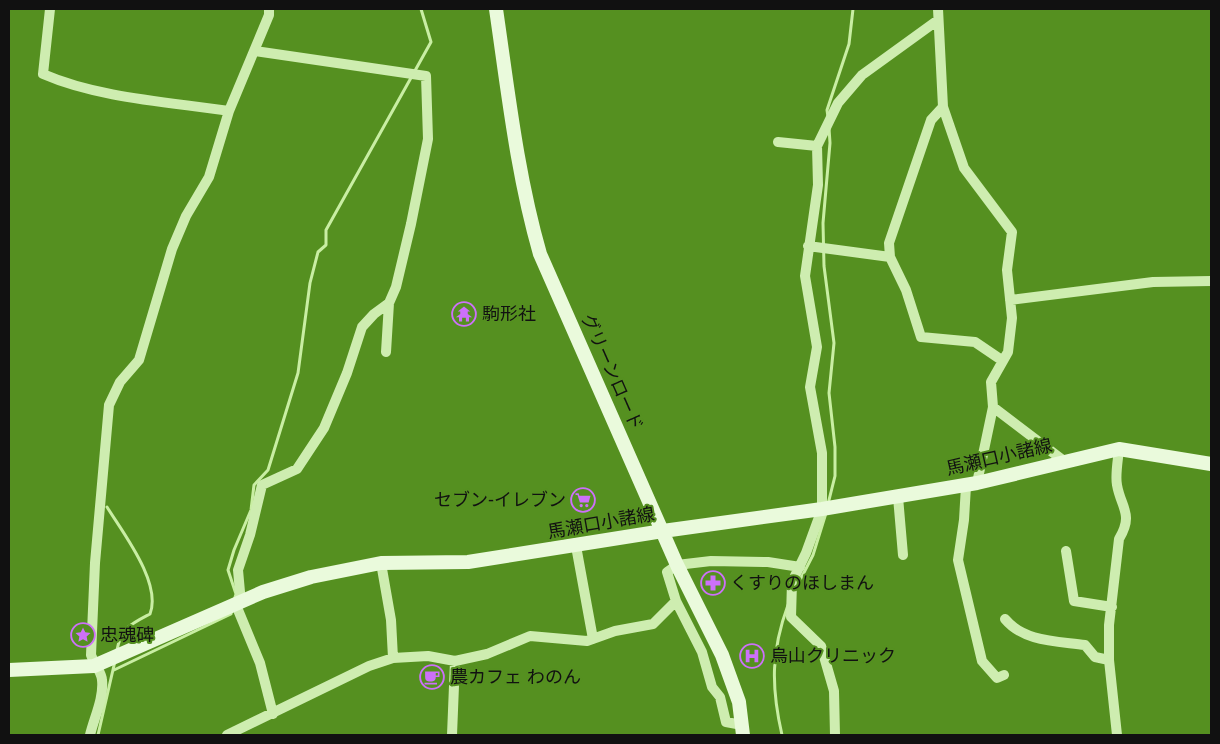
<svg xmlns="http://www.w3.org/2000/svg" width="1220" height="744" font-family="Helvetica,'Noto Sans JP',sans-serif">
<rect width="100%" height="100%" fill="#559020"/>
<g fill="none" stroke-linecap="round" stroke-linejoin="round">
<path stroke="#c9eea3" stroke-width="3" d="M828 117 827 110 849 44 853 9
M828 504 835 476V447L829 393 834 343 824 266 823 223 830 143 829 128
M107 507C123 533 162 583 150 614 131 624 121 628 117 650
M796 588 813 555 826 513
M234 601 236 594 228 570 234 550 251 510 254 485 268 470 298 373 310 283 318 252 326 245V230L431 42 421 9
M114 670 231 614 232 609
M98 735 115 661
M782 735C771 687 771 651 788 605"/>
<path stroke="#ceedb0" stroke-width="10" d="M50 9 43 74C98 98 169 102 229 111
M938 9 943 107 964 168 1012 232 1007 270 1012 318 1008 352 991 382 993 407 977 483
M255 51 426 76 428 139 411 224 396 287 389 303 386 352
M943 107 931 120 889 243 890 257 906 290 921 337 975 342 1003 361
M778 142 817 146
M808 246 890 257
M1010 300 1153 282 1211 281
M993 407 1064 461
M966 486 964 520 958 560 982 661 997 678 1004 675
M898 497 903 555
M576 546 593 639
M1066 551 1074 601 1112 607
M381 563 391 620 393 658
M676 601 702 652 712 687 720 697 726 722 742 725
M241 603 238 570 250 535 262 485 297 469 324 428 347 373 362 327 374 314 389 303
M236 605 260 663 273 714
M1005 619C1024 642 1057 641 1085 645L1095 657 1109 660
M90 735C94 718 104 698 102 680 102 673 94 663 91 655L95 563 109 405 120 382 139 360 172 249 186 216 209 177 229 111 269 15V9
M227 735 369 666 393 658 428 656 455 661 487 654 530 636 587 641 615 631 653 624 676 601 667 572 677 565 711 561 768 562 800 567
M452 735 455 661
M835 735 834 691 821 646 791 617 792 582 806 553 822 509V453L810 387 817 347 805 276 818 185 817 146 838 103 862 75 938 20
M1117 735 1109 660V625L1119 539C1134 514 1121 508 1117 485 1115 475 1118 460 1119 449"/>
<path stroke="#eafadc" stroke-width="14" d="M496 9C508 91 517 174 540 254L677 565 722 655 739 702 743 735
M9 670 94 666 263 592 311 577 381 563 468 562 663 531 822 509 977 483 1119 449 1211 464"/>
</g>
<defs>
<g id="temple-ring" transform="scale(1.25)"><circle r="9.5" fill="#559020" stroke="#cd70fa" stroke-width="1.5"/><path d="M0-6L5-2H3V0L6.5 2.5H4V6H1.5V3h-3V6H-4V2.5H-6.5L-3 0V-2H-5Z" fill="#cd70fa"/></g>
<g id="supermarket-ring" transform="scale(1.25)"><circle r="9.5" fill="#559020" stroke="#cd70fa" stroke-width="1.5"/><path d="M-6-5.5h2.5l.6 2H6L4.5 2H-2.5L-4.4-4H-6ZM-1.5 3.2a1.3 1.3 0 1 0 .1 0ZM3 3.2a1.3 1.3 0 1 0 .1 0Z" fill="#cd70fa"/></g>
<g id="pharmacy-ring" transform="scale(1.25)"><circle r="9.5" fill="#559020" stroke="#cd70fa" stroke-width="1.5"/><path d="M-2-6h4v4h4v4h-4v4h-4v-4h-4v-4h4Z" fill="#cd70fa"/></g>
<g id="sight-ring" transform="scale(1.25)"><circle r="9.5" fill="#559020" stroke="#cd70fa" stroke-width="1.5"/><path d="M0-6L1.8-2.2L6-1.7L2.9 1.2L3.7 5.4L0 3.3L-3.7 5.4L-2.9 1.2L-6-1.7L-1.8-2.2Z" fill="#cd70fa"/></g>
<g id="hospital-ring" transform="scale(1.25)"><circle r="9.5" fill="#559020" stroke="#cd70fa" stroke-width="1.5"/><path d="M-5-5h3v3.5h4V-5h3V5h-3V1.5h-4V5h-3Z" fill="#cd70fa"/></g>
<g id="cafe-ring" transform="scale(1.25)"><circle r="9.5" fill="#559020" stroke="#cd70fa" stroke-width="1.5"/><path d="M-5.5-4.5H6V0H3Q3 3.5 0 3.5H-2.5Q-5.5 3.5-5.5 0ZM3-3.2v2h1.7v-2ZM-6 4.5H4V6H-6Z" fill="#cd70fa"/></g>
</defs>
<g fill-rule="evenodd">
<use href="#temple-ring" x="464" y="314"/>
<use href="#supermarket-ring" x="583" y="500"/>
<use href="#pharmacy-ring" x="713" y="583"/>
<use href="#sight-ring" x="83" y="635"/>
<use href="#hospital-ring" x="752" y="656"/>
<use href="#cafe-ring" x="432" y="677"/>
</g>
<g text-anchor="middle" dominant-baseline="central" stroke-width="4" stroke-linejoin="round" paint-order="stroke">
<g font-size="18" fill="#111" stroke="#559020" text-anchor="start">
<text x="482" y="314">駒形社</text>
<text x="566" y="500" text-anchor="end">セブン-イレブン</text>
<text x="730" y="583">くすりのほしまん</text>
<text x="100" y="635">忠魂碑</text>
<text x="770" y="656">烏山クリニック</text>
<text x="450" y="677">農カフェ わのん</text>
</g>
<g font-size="18" fill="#111" stroke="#559020">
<text transform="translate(612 372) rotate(66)">グリーンロード</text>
<text transform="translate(999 457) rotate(-13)">馬瀬口小諸線</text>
<text transform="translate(601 523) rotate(-10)">馬瀬口小諸線</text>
</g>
</g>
<rect width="1220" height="744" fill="none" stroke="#111111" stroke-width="20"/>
</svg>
